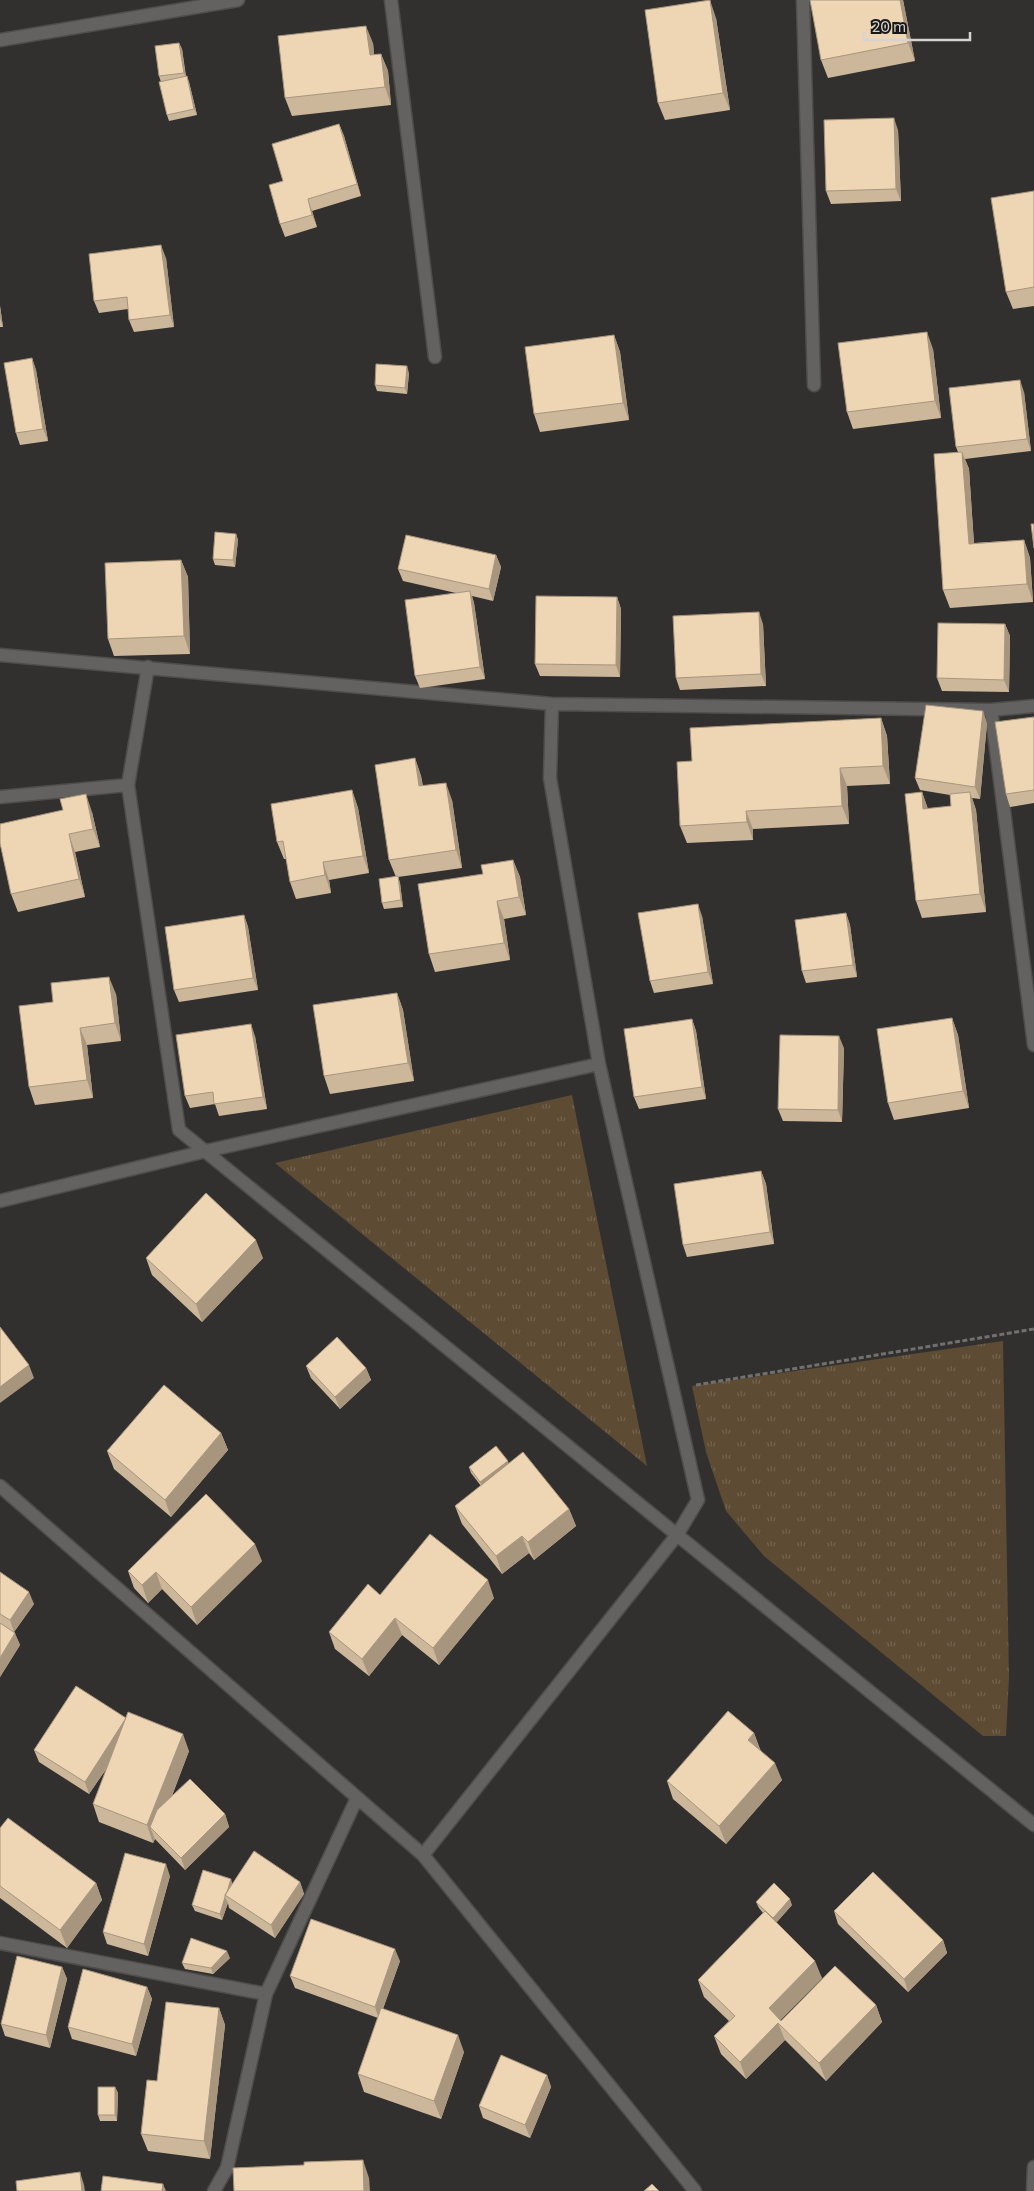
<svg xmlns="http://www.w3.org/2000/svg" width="1034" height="2191" font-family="Commissioner,sans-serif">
<defs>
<pattern id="park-tufts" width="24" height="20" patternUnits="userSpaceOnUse" patternTransform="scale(1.25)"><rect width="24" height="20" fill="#5d4b33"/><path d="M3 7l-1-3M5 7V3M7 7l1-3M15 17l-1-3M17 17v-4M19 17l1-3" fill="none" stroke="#736450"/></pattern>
</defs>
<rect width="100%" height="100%" fill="#32302e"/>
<path fill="url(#park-tufts)" d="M572 1095 647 1466 275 1163Z
M1003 1341 1009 1678 1006 1736H983L764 1556 726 1511 706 1452 692 1386Z"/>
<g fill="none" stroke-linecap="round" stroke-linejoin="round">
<g stroke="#4e4d4b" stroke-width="15">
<path id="minor" d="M391 0 435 357
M803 0 814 385
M0 40 238 0
M0 655 552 704 991 710 1034 706
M148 667 128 785 179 1130 1034 1825
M991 710 1034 1045
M0 797 128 785
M0 1201 206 1151 599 1064 550 778 552 704
M0 1486 423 1855 695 2191
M423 1855 677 1535 698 1500 599 1064
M0 1943 266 1994
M214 2191 227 2168 266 1994 357 1798
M1033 2191 1034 2167"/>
</g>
<path stroke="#72706f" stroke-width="3" stroke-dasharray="5 2.5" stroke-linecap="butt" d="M696 1385 1034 1329"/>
<use href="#minor" stroke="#646260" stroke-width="12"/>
</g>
<path fill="#cdb79b" d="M903 0 915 61 828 78 821 60Z
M716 18 730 110 665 120 658 103Z
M179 43 182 49 186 76 189 82 197 115 169 121 167 115 161 82 159 76Z
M373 43 374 55 381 54 388 71 391 105 292 116 285 98Z
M339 124 344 136 361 196 312 211 317 227 285 237 280 224 283 181Z
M898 130 901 201 831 204 826 191Z
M1034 191V306L1013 309 1006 292Z
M166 258 174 327 134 332 129 320 128 309 99 313 94 301Z
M0 306 3 327H0Z
M614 335 620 352 629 420 540 432 534 414Z
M933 349 941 418 853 429 847 412Z
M32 358 36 370 48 441 20 445 16 433Z
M409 373 407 394 377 391 375 385Z
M1024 392 1031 451 965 459 969 469 974 543 1024 540 1030 558 1033 602 950 608 943 590 958 452 956 447Z
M236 534 238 540 235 567 215 565 213 559Z
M496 555 501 567 493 601 472 596 474 603 485 679 420 688 415 676 456 593 403 581 398 569Z
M181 560 188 577 190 654 114 656 108 639Z
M617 597 621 609 620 677 540 676 535 664Z
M763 624 766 686 680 690 676 678Z
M1005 624 1010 636 1009 692 942 691 937 678Z
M1034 717V803L1010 807 1006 794Z
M881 718 887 736 890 784 847 786 849 824 753 829V840L687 843 680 826 692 761Z
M987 723 980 799 972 798 976 810 986 912 922 918 916 901 922 792 928 809 951 806 950 795 920 790 915 778Z
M415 758 421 776 423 786 452 800 462 868 398 877 400 883 403 907 384 909 382 903 396 877 389 860Z
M352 790 358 808 369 873 329 880 331 893 296 899 290 882 286 859H284L277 842Z
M92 812 100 847 75 852 85 897 18 912 11 894 0 843Z
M513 860 520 877 526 915 504 919 510 960 435 972 429 954 483 874Z
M846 913 850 925 857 977 806 983 802 971Z
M244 915 248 927 258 990 179 1002 174 990Z
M702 916 713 984 654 993 650 981Z
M397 993 403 1010 414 1081 330 1094 324 1076Z
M116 994 121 1041 87 1045 93 1098 35 1105 29 1087 53 1002Z
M952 1018 958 1035 969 1108 894 1120 888 1103Z
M692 1019 696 1031 706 1099 639 1109 634 1097Z
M255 1036 267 1109 219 1116 215 1104 190 1108 185 1096Z
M844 1048 842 1122 783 1121 778 1109Z
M761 1171 766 1184 774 1244 687 1257 683 1245Z
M146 1258H263L202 1322 152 1275Z
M306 1366 366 1368 371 1380 340 1409 311 1378Z
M221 1433 228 1450 171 1517 114 1469 107 1451Z
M509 1464 569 1509 576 1526 534 1560 529 1553 502 1574 462 1524 455 1506 481 1486 471 1473 469 1467Z
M262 1561 197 1625 162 1589 148 1603 134 1588 128 1571Z
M0 1572 34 1604 14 1632 20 1645 0 1677V1623L12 1631 0 1623Z
M380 1595 494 1598 439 1665 402 1635 369 1676 335 1649 329 1632Z
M126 1718 189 1751 172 1796 225 1814 229 1827 185 1870 155 1839 153 1843 99 1822 93 1804 107 1768 89 1794 39 1762 34 1750Z
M754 1733 760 1749 782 1780 726 1844 673 1799 667 1781Z
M0 1828 96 1883 102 1900 67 1948 0 1898Z
M170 1876 148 1956 107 1944 103 1932Z
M300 1882 304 1894 275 1938 229 1908 228 1903 222 1920 195 1911 192 1905 233 1884Z
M756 1902 792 1905 776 1923 822 1978 780 2020 781 2021 876 2005 882 2022 826 2081 785 2040 746 2079 721 2054 714 2036 729 2021 704 1997 698 1980 763 1913 759 1908Z
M834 1911 943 1940 947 1953 908 1992 838 1924Z
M230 1958 213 1974 185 1969 182 1963Z
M400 1961 383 2009 464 2052 441 2119 364 2092 358 2074 378 2018 295 1988 290 1976Z
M62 1967 67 1979 50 2048 5 2036 1 2024Z
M147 1987 152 1999 136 2056 72 2039 68 2027Z
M219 2008 225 2025 210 2159 148 2151 141 2134 157 2081Z
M547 2075 551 2087 530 2138 483 2118 479 2106Z
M115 2087 118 2093 117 2121H100L98 2115Z"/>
<path fill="#a7957e" d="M710 0 716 18 730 110 723 93Z
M900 0H903L915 61 908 43Z
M366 26 373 43 376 73 370 55Z
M179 43 182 49 186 79 184 73Z
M381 54 388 71 391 105 385 87Z
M187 76 189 82 197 115 194 109Z
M894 118 898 130 901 201 896 189Z
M339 124 344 136 361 196 357 184Z
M308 199 312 211 317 227 312 215Z
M161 245 166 258 174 327 170 315Z
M0 306 3 327 0 318Z
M927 332 933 349 941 418 935 401Z
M614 335 620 352 629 420 623 403Z
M32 358 36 370 48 441 43 429Z
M407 366 409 373 407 394 405 388Z
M1020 380 1024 392 1031 451 1027 439Z
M962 452 969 469 975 561 969 544Z
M236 534 238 540 235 567 233 560Z
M1024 540 1030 558 1033 602 1027 584Z
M496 555 501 567 493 601 489 589Z
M181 560 188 577 190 654 184 636Z
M470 591 474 603 485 679 480 667Z
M617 597 621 609 620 677 616 665Z
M759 612 763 624 766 686 761 674Z
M1005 624 1010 636 1009 692 1004 680Z
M983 711 987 723 980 799 975 787Z
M881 718 887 736 890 784 883 766Z
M415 758 421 776 425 804 419 786Z
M840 768 847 786 849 824 842 806Z
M446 783 452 800 462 868 456 850Z
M352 790 358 808 369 873 363 856Z
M922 792 928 810 923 809Z
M970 792 976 810 986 912 980 894Z
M86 794 92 812 100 847 93 829Z
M746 811 753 829V840L747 822Z
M69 834 75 852 85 897 79 879Z
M513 860 520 877 526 915 519 897Z
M323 862 329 880 331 893 325 875Z
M398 876 400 883 403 907 401 900Z
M497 901 504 919 510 960 504 943Z
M698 904 702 916 713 984 708 972Z
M846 913 850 925 857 977 853 965Z
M244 915 248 927 258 990 253 978Z
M109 977 116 994 121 1041 115 1023Z
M397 993 403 1010 414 1081 408 1063Z
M952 1018 958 1035 969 1108 963 1091Z
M692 1019 696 1031 706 1099 702 1087Z
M251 1024 255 1036 267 1109 263 1097Z
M80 1028 87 1045 93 1098 87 1080Z
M839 1036 844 1048 842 1122 838 1110Z
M761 1171 766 1184 774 1244 770 1232Z
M256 1240 263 1258 202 1322 196 1304Z
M29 1365 34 1378 0 1403V1387Z
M366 1368 371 1380 340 1409 335 1397Z
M221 1433 228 1450 171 1517 165 1500Z
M508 1461 510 1467 482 1488 480 1482Z
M569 1509 576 1526 534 1560 528 1542Z
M522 1536 529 1553 502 1574 496 1556Z
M255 1544 262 1561 197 1625 191 1607Z
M156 1572 162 1589 148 1603 142 1585Z
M488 1580 494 1598 439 1665 433 1648Z
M29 1592 34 1604 14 1632 10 1620Z
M395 1618 402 1635 369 1676 362 1659Z
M15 1633 20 1645 0 1677V1658Z
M126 1718 131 1731 89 1794 85 1782Z
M754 1733 760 1751 748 1740Z
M183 1734 189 1751 157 1834 150 1827 155 1839 153 1843 147 1825Z
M775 1763 782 1780 726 1844 719 1826Z
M225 1814 229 1827 185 1870 181 1858Z
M166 1864 170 1876 148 1956 144 1944Z
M231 1879 233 1885 226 1896Z
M300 1882 304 1894 275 1938 271 1925Z
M96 1883 102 1900 67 1948 60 1930Z
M225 1897 228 1903 222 1920 220 1914Z
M790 1899 792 1905 775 1924 773 1918Z
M943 1940 947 1953 908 1992 904 1979Z
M395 1949 400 1961 379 2019 375 2007Z
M227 1951 230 1958 213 1974 211 1968Z
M815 1961 822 1978 775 2026 769 2008Z
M62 1967 67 1979 50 2048 46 2035Z
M147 1987 152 1999 136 2056 132 2044Z
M876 2005 882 2022 826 2081 819 2063Z
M219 2008 225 2025 210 2159 204 2141Z
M778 2023 785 2040 746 2079 740 2062Z
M458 2035 464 2052 441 2119 434 2101Z
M547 2075 551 2087 530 2138 525 2125Z
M115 2087 118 2093 117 2121 115 2115Z
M363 2160 369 2178 370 2191H364Z
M80 2172 84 2185 85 2191H82Z
M163 2184 166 2191H162Z"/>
<path fill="#eed5b4" stroke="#a7957e" d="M710 0 723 93 658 103 645 10Z
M810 0H900L908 43 821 60Z
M366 26 370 55 381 54 385 87 285 98 278 36Z
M179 43 184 73 159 76 155 46Z
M187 76 194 109 167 115 159 82Z
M894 118 896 189 826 191 824 120Z
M339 124 357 184 308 199 312 215 280 224 269 185 283 181 272 144Z
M1034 191V287L1006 292 991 198Z
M161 245 170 315 129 320 127 297 94 301 89 254Z
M927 332 935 401 847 412 838 343Z
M614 335 623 403 534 414 525 347Z
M32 358 43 429 16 433 4 363Z
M376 364 407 366 405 388 375 385Z
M1020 380 1027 439 956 447 949 388Z
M962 452 969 544 1024 540 1027 584 943 590 934 454Z
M1031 524H1034V548Z
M215 532 236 534 233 560 213 559Z
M406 535 496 555 489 589 398 569Z
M181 560 184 636 108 639 105 563Z
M470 591 480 667 415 676 405 600Z
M536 596 617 597 616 665 535 664Z
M759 612 761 674 676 678 673 616Z
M938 623 1005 624 1004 680 937 678Z
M926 705 983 711 975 787 915 778Z
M1034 717V790L1006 794 995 722Z
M881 718 883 766 840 768 842 806 746 811 747 822 680 826 677 762 692 761 690 728Z
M415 758 419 786 446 783 456 850 389 860 375 765Z
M352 790 363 856 323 862 325 875 290 882 283 841 277 842 271 804Z
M922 792 923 809 951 806 950 794 970 792 980 894 916 901 905 794Z
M86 794 93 829 69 834 79 879 11 894 0 843V824L63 810 60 799Z
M513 860 519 897 497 901 504 943 429 954 418 884 483 874 481 865Z
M398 876 401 900 382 903 379 879Z
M698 904 708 972 650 981 638 913Z
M846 913 853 965 802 971 795 920Z
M244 915 253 978 174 990 165 927Z
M109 977 115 1023 80 1028 87 1080 29 1087 19 1006 53 1002 51 983Z
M397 993 408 1063 324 1076 313 1005Z
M952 1018 963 1091 888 1103 877 1029Z
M692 1019 702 1087 634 1097 624 1029Z
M251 1024 263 1097 214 1104 213 1092 185 1096 176 1035Z
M780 1035 839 1036 838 1110 778 1109Z
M761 1171 770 1232 683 1245 674 1184Z
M206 1193 256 1240 196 1304 146 1258Z
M0 1327 29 1365 0 1387Z
M337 1337 366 1368 335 1397 306 1366Z
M164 1385 221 1433 165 1500 107 1451Z
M496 1446 508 1461 480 1482 469 1467Z
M523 1452 569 1509 528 1542 522 1536 496 1556 455 1506Z
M206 1494 255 1544 191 1607 156 1572 142 1585 128 1571Z
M430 1534 488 1580 433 1648 395 1618 362 1659 329 1632 368 1584 380 1595Z
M0 1572 29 1592 10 1620 0 1614Z
M0 1623 15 1633 0 1658Z
M76 1686 126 1718 85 1782 34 1750Z
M728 1711 754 1733 748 1740 775 1763 719 1826 667 1781Z
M128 1712 183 1734 147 1825 93 1804Z
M190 1779 225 1814 181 1858 150 1827 157 1810Z
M8 1818 96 1883 60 1930 0 1886V1828Z
M254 1851 300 1882 271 1925 225 1895Z
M125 1853 166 1864 144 1944 103 1932Z
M203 1870 231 1879 227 1892 225 1895V1897L220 1914 192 1905Z
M873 1872 943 1940 904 1979 834 1911Z
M774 1883 790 1899 773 1918 756 1902Z
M765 1911 815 1961 769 2008 781 2021 835 1966 876 2005 819 2063 778 2023 740 2062 714 2036 735 2016 698 1980Z
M311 1919 395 1949 375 2007 290 1976Z
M191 1938 227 1951 211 1968 182 1963Z
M17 1956 62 1967 46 2035 1 2024Z
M83 1969 147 1987 132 2044 68 2027Z
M166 2002 219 2008 204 2141 141 2134 147 2080 157 2081Z
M381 2008 458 2035 434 2101 358 2074Z
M501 2055 547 2075 525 2125 479 2106Z
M98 2087H115V2115H98Z
M363 2160 364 2191H234L233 2168 304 2165V2162Z
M80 2172 82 2191H17L16 2181Z
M103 2176 163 2184 162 2191H101Z
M652 2184 659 2191H644Z"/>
<path d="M864 32v8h106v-8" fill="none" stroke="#d5d4d3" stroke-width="2.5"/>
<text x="872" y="32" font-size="15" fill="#d5d4d3" stroke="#191817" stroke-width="4" paint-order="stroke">20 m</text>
</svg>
